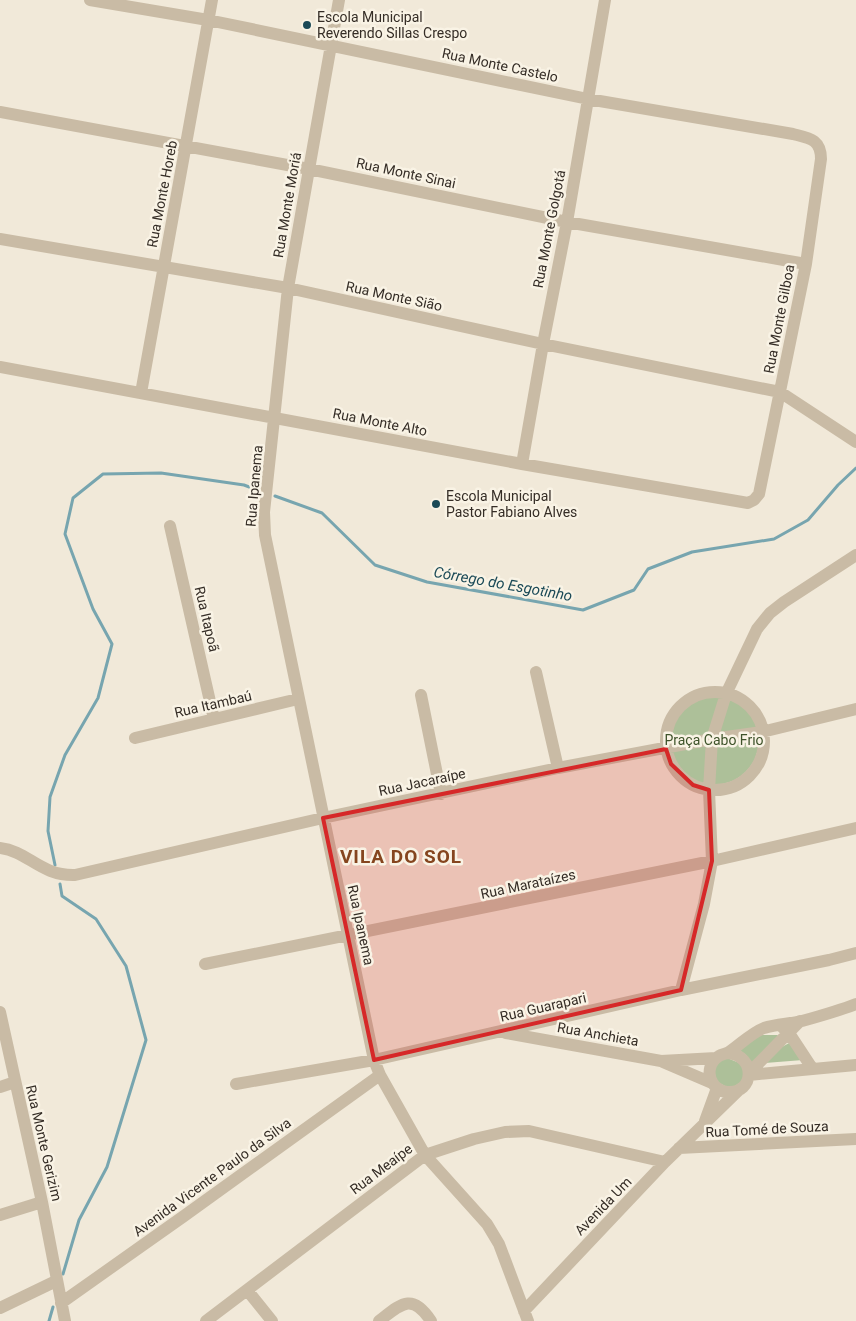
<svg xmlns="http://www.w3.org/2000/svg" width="856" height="1321" font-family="Roboto,sans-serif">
<rect width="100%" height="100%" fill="#f1e9d9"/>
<path fill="#adc099" d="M669 740a45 45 0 1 1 90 0a45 45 0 1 1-90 0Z
M757 1035H777L780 1037 751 1064 746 1055 739 1050Z
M791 1042 803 1060 765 1063 780 1048Z
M725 1057 744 1065 743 1081 730 1089 716 1081 714 1067Z"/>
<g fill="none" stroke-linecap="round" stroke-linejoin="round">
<path stroke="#77a5af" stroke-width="3" d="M275 496 322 513 375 565 427 582 583 610 634 590 648 569 692 552 774 539 808 520 838 485 856 468
M55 865 48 831 50 797 65 755 98 698 112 644 93 609 65 534 73 498 103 474 161 473 244 485 257 490
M60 884 62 896 96 919 126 966 146 1040 107 1167 79 1220 63 1274
M49 1321 53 1307"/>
<path stroke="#c9bba5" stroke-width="12" d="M339 0 288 288 264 512 265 535 374 1060 380 1075 425 1155 487 1224 499 1244 528 1321
M0 112 309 169 567 222 806 264
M0 239 288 288 543 344 780 392 856 442
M0 367 522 464 748 503 754 500 759 494 806 264 821 159C821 139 809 138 793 134L588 99 208 20 90 0
M141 393 212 0
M522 464 543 344 567 222 605 0
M170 526 214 719
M536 672 558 768
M666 741a49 49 0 1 1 98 0a49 49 0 1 1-98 0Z
M421 695 441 794
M135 738 298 699
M0 848C28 851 40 876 75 875L323 818 558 768 712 739 762 732 856 709
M205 964 712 861 856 828
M681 990 704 904 712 861 709 790 712 739 726 694 757 629 770 613 784 602 856 555
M0 1012 42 1202 65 1321
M783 1028 789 1033 812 1068
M506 1033 661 1061 716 1058
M728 1053C757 1056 754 1094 728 1092 722 1092 715 1088 712 1082 707 1073 710 1061 719 1056 722 1054 726 1054 729 1052 741 1044 751 1033 764 1028 776 1024 789 1024 802 1021 820 1016 838 1011 856 1004
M663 1062 712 1083
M749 1073 800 1021
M749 1075 856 1065
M236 1084 374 1060 681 990 829 960 856 953
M0 1087 15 1082
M705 1121 717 1088
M679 1148 856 1139
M0 1215 42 1202
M247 1290 272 1321
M61 1303 184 1216 380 1075
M0 1308 56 1281
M524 1311 665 1162 740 1089
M206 1321 425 1155 474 1139 505 1132 529 1131 665 1162
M379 1321C401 1304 412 1292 431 1321"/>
</g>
<path fill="#d62828" fill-opacity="0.2" stroke="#d62828" stroke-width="4" stroke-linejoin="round" d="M666 749 671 764 693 785 709 790 712 861 681 990 374 1060 323 818Z"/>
<g fill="#1b4a57" stroke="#f9f3e5" stroke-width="2">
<circle cx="307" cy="25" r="5"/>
<circle cx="436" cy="504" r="5"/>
</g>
<g text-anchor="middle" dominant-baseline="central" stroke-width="5" stroke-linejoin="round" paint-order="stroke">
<g font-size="14" fill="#352d26" stroke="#f9f3e5" text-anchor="start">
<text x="317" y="17">Escola Municipal<tspan x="317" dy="16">Reverendo Sillas Crespo</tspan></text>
<text x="446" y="496">Escola Municipal<tspan x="446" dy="16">Pastor Fabiano Alves</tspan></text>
</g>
<g font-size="14" fill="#352d26" stroke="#f9f3e5">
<text transform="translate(500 65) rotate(12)">Rua Monte Castelo</text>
<text transform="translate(406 173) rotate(12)">Rua Monte Sinai</text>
<text transform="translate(162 194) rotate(-79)">Rua Monte Horeb</text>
<text transform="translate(287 205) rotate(-80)">Rua Monte Moriá</text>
<text transform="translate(549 229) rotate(-79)">Rua Monte Golgotá</text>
<text transform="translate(394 296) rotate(12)">Rua Monte Sião</text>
<text transform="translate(779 319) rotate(-79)">Rua Monte Gilboa</text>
<text transform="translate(380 422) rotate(11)">Rua Monte Alto</text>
<text transform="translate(254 486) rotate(-85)">Rua Ipanema</text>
<text transform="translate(207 619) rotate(77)">Rua Itapoã</text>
<text transform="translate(213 704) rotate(-13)">Rua Itambaú</text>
<text transform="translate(422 782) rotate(-12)">Rua Jacaraípe</text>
<text transform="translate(528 884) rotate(-12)">Rua Marataízes</text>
<text transform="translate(361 925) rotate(78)">Rua Ipanema</text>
<text transform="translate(543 1007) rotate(-13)">Rua Guarapari</text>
<text transform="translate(598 1034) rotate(10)">Rua Anchieta</text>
<text transform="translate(767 1129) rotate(-3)">Rua Tomé de Souza</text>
<text transform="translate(44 1143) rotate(77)">Rua Monte Gerizim</text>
<text transform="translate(381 1169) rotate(-37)">Rua Meaípe</text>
<text transform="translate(212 1177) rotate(-36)">Avenida Vicente Paulo da Silva</text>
<text transform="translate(603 1206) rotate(-46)">Avenida Um</text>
</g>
<g font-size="14" fill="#3e532a" stroke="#f9f3e5">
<text x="714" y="740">Praça Cabo Frio</text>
</g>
<g font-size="15" font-style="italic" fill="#1b4a57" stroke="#f9f3e5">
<text transform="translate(503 584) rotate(10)">Córrego do Esgotinho</text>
</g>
<g font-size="19" font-weight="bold" letter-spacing="1" fill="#85451e" stroke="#f9f3e5">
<text x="401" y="856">VILA DO SOL</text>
</g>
</g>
</svg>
